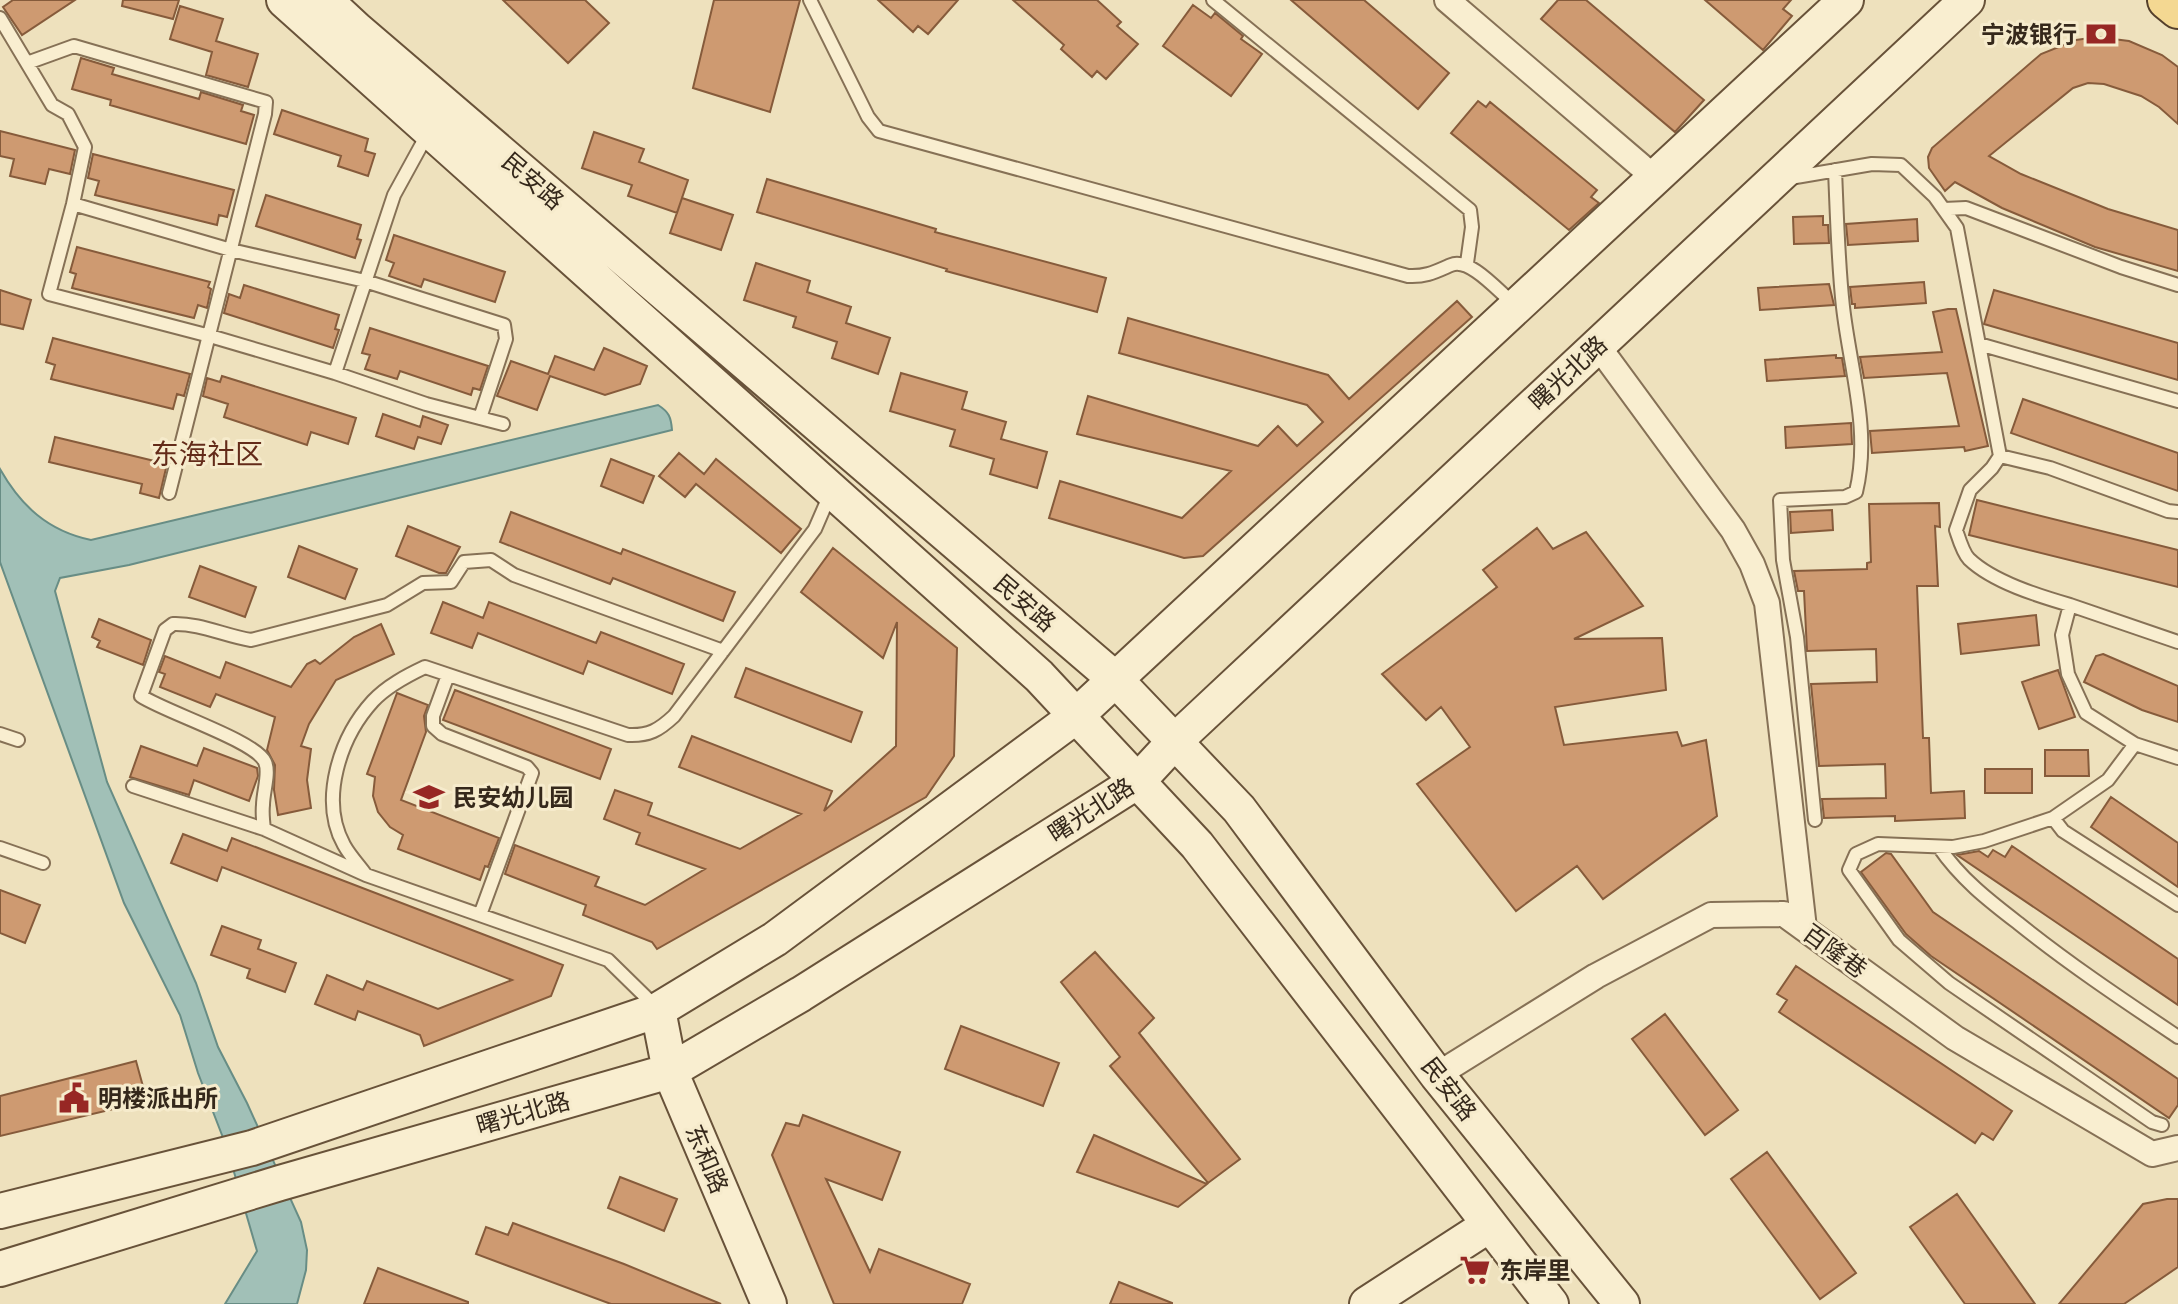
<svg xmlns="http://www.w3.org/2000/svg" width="2178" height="1304" font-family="'Source Serif 4','Noto Sans SC',serif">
<rect width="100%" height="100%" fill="#eee1bd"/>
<path fill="#a1c0b7" stroke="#688d85" stroke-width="2" d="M658 405C669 412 671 417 672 430L129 565 60 578 55 591 107 782 196 983 218 1047 247 1103 301 1222 307 1250 306 1270 297 1304H225L257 1251 227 1148 198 1073 180 1015 124 903 0 562V469C21 506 48 531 91 540Z"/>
<path fill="#ce9a71" stroke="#865b3b" stroke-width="2" d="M13 0H75L22 35 3 7Z
M123 0H179L173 19 122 6Z
M503 0H585L609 23 568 63Z
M714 0H800L770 112 693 88Z
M878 0H958L928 34 918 26 913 32Z
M1013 0H1097L1121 22 1117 26 1138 44 1106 79 1097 71 1092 77 1061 49 1064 45Z
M1291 0H1364L1449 73 1418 109Z
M1558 0H1586L1704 100 1675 132 1541 19Z
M1705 0H1791L1783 9 1792 16 1763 50Z
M1193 5 1211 18 1215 13 1243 36 1241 39 1262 54 1231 96 1163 46Z
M180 6 223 19 216 41 258 54 248 87 206 75 212 52 170 39Z
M2097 37 2129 41 2162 55 2178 67V124L2159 107 2141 96 2104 84 2088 83 2073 88 1989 156 2021 174 2108 209 2178 230V271L2095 247 2002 208 1955 182 1945 191 1929 168 1928 157 1932 148 2041 54 2076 40Z
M81 58 114 68 112 74 199 99 201 92 243 105 241 111 254 115 246 144 110 105 111 100 72 89Z
M1478 101 1486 107 1490 102 1597 190 1591 197 1599 203 1569 230 1451 133Z
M282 110 368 139 365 151 375 154 368 176 338 166 341 156 274 134Z
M0 131 75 150 70 174 49 169 45 184 10 176 14 159 0 156Z
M594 132 644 149 639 162 688 180 677 213 628 196 632 185 582 168Z
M93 154 234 190 227 217 219 215 217 225 95 195 99 181 88 178Z
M767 179 936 229 935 232 1106 278 1097 312 946 271 947 269 757 212Z
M266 195 361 225 357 239 361 240 355 258 256 226Z
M682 198 733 215 721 250 670 233Z
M1823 216V225H1828L1829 243 1794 244 1793 217Z
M1917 219 1918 241 1848 245 1846 224Z
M394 235 505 272 495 302 424 279 421 287 389 276 394 263 386 260Z
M77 247 210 282 208 287 211 289 207 308 198 305 194 318 72 288 76 274 70 272Z
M756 263 810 281 807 292 851 307 846 323 890 338 878 374 832 358 837 342 793 327 796 317 744 300Z
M1924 282 1926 303 1855 308V304H1852L1850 287Z
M1829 284 1834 305 1760 310 1758 288Z
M244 285 339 315 335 329 339 330 333 348 224 313 229 294 240 298Z
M0 290 31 300 23 329 0 324Z
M1994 290 2178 343V380L1984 324Z
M1457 301 1472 317 1203 556 1184 558 1049 518 1060 481 1182 518 1231 471 1077 434 1088 396 1258 446 1278 426 1297 446 1323 422 1307 405 1119 353 1128 318 1328 375 1349 399Z
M1948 309H1956L1988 446 1965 451 1964 447 1872 453 1870 431 1959 426 1947 373 1864 378 1860 357 1942 352 1933 312Z
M370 328 488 366 480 390 473 388 471 395 400 371 397 379 365 369 370 355 362 353Z
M53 338 190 374 184 396 177 394 173 409 51 379 55 365 46 362Z
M604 348 647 366 640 384 605 395 550 376 537 410 497 396 511 361 548 374 555 356 594 370Z
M1836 355V358H1842L1845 376 1767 381 1765 360Z
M901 373 967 392 962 409 1006 422 1001 439 1047 452 1037 488 990 474 994 459 950 446 955 430 890 411Z
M222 376 356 418 348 444 311 432 307 445 224 417 228 404 203 396 207 378 220 382Z
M2023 399 2178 453V491L2011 433Z
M383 414 420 427 423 416 448 425 441 444 418 437 414 449 376 436Z
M1851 423 1852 444 1786 448 1785 427Z
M55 437 167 464 159 498 140 493 142 484 49 462Z
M679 453 704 474 716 459 801 529 781 553 696 484 685 497 659 476Z
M611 459 654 476 643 503 601 486Z
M1977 500 2178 550V587L1969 535Z
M1939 503 1940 527 1935 526 1938 586H1917L1923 738H1929L1931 793 1964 791 1965 818 1895 821V816L1824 818 1822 799 1886 798 1885 764 1819 766 1811 684 1877 682 1876 649 1807 651 1804 591H1798L1794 571 1867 569V563L1871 562 1869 504Z
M1832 510 1833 530 1791 533 1790 512Z
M511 512 621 554 623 549 735 592 723 621 613 578 610 584 500 542Z
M408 526 460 547 446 573H439L396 556Z
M1537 528 1553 549 1586 532 1643 606 1574 639 1662 638 1666 690 1555 707 1564 745 1677 732 1682 746 1706 740 1717 816 1603 899 1577 866 1516 911 1417 784 1470 747 1441 707 1426 720 1382 674 1497 587 1483 570Z
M299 546 357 569 345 599 288 577Z
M833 548 957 648 954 756 926 797 657 949 652 942 583 915 586 905 505 874 515 845 599 877 595 886 645 905 705 869 636 844 640 833 604 819 615 790 652 803 648 815 740 849 801 814 679 767 692 736 832 791 824 811 896 746 897 622 883 658 801 592Z
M200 566 256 587 245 617 189 597Z
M443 602 483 618 489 602 596 643 601 632 684 664 672 694 588 661 583 674 478 633 472 648 431 633Z
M2036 615 2039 645 1961 654 1958 624Z
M99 619 151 640 143 665 97 647 100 641 92 637Z
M381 624 394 654 336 680 309 724 301 746 311 749 307 780 311 808 278 815 274 790 275 765 267 750 275 717 216 694 210 707 160 687 165 674 159 672 165 656 220 678 226 662 291 687 307 664 315 660 320 664 354 637Z
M2103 654 2178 686V722L2142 710 2084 682 2096 656Z
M746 668 862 712 851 742 735 697Z
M2058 670 2075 717 2039 729 2022 682Z
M455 690 611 749 600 779 443 720Z
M397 693 428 705 424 716 426 732 401 800 499 838 488 867 485 866 480 880 398 849 403 835 390 827 378 812 373 796 375 777 367 774Z
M141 746 197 766 204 748 257 768 258 776 249 801 194 780 189 795 130 777Z
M2045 750H2088L2089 776H2045Z
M1985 769H2032V793H1985Z
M2111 797 2178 843V887L2091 827Z
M183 834 227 851 232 838 563 965 551 996 424 1046 420 1035 358 1011 355 1020 315 1004 327 975 363 990 367 981 438 1009 512 980 222 867 217 881 171 863Z
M2012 846 2178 959V1005L1957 855 1979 851 1988 857 1993 850 2005 857Z
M1886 853 1891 854 1933 912 2178 1079V1105L2169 1118 1931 956 1906 934 1861 872Z
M0 890 40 905 25 943 0 933Z
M222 926 261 940 258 949 296 963 285 992 247 978 250 969 211 955Z
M1095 952 1154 1018 1139 1033 1240 1159 1208 1183 1110 1066 1120 1057 1061 982Z
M1796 966 2012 1111 1993 1140 1982 1133 1975 1143 1779 1012 1787 1000 1777 994Z
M1665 1014 1738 1110 1705 1135 1632 1039Z
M961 1026 1059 1063 1043 1106 945 1069Z
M136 1061 147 1101 0 1136V1096Z
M803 1115 900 1152 882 1200 826 1179 870 1272 879 1249 970 1284 962 1304H834L772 1155 786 1123 799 1126Z
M1094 1135 1207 1184 1178 1207 1077 1172Z
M1767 1152 1856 1273 1820 1299 1731 1179Z
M620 1177 677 1199 664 1231 608 1208Z
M1957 1194 2035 1304H1965L1910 1227Z
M2167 1199H2178V1267L2124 1304H2059L2143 1204Z
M513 1223 624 1264 721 1304H611L476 1254 486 1227 508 1235Z
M378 1268 468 1302V1304H364Z
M1119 1282 1172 1303V1304H1110Z"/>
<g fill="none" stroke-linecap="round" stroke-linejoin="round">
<g stroke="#867156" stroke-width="16">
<path id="lane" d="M810 0 868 117 879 131 1408 276C1426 277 1435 272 1451 265 1470 257 1499 292 1514 304
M1213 0 1470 210 1472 227 1467 263
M0 18 52 105 68 114 85 147 73 204 49 294 210 336 335 373 426 404 503 424
M27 63 74 46 266 102 265 114 169 493
M1790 178 1872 164 1901 165 1935 197 1957 228 2000 456 1992 468 1970 490 1956 530C1959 539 1963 553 1969 559 1993 582 2039 596 2070 605
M73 204 231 250 365 281 504 325 506 339 480 418
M1944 209 1966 208 2121 267 2178 285
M1979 344 2178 401
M335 373 394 195 428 133
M2000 456 2050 468 2168 511 2178 512
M2178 642 2070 605 2062 635 2068 674 2086 713 2135 744 2178 758
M448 675 433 716V726L442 734 527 767 532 773 480 915
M0 734 18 740
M2135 744 2108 780 2053 818 1984 841 1953 847 1878 844 1856 854 1849 870 1899 940 1949 983 2152 1122 2162 1125
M133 786 264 829 366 875 608 960 656 1007
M2053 818 2063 831 2178 905
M1815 820 1797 637 1783 560 1780 500 1845 497 1856 492C1871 430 1850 369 1843 307 1838 262 1837 216 1835 170
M264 829C263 821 262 813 263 805 263 792 270 773 265 762 256 741 165 712 141 696L165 630 173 624C200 623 225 636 251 640L387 605 423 583 451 582 464 562 491 560 514 575 723 651
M1939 847C1960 878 1988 900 2018 923 2069 964 2123 1000 2178 1037
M0 848 43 863
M366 875C359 865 350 856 344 845 319 800 340 737 373 701 387 686 406 676 425 667L628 735C649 736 659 730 674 716L815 529 831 492"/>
</g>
<g stroke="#867156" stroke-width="28">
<path id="street" d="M1447 0 1655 178
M1598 346 1733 530 1752 564 1767 603 1804 928
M1437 1075 1596 976 1711 915 1784 914 1955 1038 2152 1154 2178 1148"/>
</g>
<g stroke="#685239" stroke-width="38">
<path id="secondary" d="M284 0 1039 676 1197 845 1551 1304
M325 0 356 29 1115 679 1239 809 1437 1075 1622 1304
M658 1010 670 1071 769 1304
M0 1211 252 1148 658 1010 775 939 1076 716 1846 0
M0 1269 280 1183 670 1071 801 994 1138 781 1175 741 1967 0
M1367 1304 1489 1225"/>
</g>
<g stroke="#543f2b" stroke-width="42">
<path id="primary" d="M2167 0 2178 9"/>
</g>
<use href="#lane" stroke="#f9eed0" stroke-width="12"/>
<use href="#street" stroke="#f9eed0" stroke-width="24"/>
<use href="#secondary" stroke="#f9eed0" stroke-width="34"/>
<use href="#primary" stroke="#f4d892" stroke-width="38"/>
</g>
<defs>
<g id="bank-bare" transform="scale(2.4)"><path d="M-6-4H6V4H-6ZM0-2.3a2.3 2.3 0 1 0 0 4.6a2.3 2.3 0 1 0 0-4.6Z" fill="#972724" stroke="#f6ebcc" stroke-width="2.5" paint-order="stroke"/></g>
<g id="school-bare" transform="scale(2.4)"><path d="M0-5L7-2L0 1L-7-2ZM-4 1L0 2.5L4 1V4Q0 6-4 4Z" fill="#972724" stroke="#f6ebcc" stroke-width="2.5" paint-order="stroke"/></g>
<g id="civic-bare" transform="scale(2.4)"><path d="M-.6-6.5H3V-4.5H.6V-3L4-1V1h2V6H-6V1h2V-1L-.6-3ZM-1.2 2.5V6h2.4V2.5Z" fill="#972724" stroke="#f6ebcc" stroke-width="2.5" paint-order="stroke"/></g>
<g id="supermarket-bare" transform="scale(2.4)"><path d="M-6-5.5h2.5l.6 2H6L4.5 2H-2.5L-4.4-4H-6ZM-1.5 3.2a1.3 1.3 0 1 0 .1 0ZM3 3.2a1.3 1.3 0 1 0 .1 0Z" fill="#972724" stroke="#f6ebcc" stroke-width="2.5" paint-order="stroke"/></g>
</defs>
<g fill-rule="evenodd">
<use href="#bank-bare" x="2101" y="34"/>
<use href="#school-bare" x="429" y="797"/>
<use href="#civic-bare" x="74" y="1098"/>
<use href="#supermarket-bare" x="1475" y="1270"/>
</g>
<g text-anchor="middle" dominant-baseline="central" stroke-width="6" stroke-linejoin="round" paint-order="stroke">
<g font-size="24" font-weight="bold" fill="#35281b" stroke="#f6ebcc" text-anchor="start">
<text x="2077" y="34" text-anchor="end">宁波银行</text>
<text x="453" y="797">民安幼儿园</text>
<text x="98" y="1098">明楼派出所</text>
<text x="1499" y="1270">东岸里</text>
</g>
<g font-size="24" fill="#35281b" stroke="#f6ebcc">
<text transform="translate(533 181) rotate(41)">民安路</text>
<text transform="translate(1568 373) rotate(-43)">曙光北路</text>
<text transform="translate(1025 603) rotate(41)">民安路</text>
<text transform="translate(1091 810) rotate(-33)">曙光北路</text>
<text transform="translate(1835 951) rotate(36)">百隆巷</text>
<text transform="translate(1449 1089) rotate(52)">民安路</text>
<text transform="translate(523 1113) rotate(-16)">曙光北路</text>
<text transform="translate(707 1159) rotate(67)">东和路</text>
</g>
<g font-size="28" fill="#632b19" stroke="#f6ebcc">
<text x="207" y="454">东海社区</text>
</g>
</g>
</svg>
